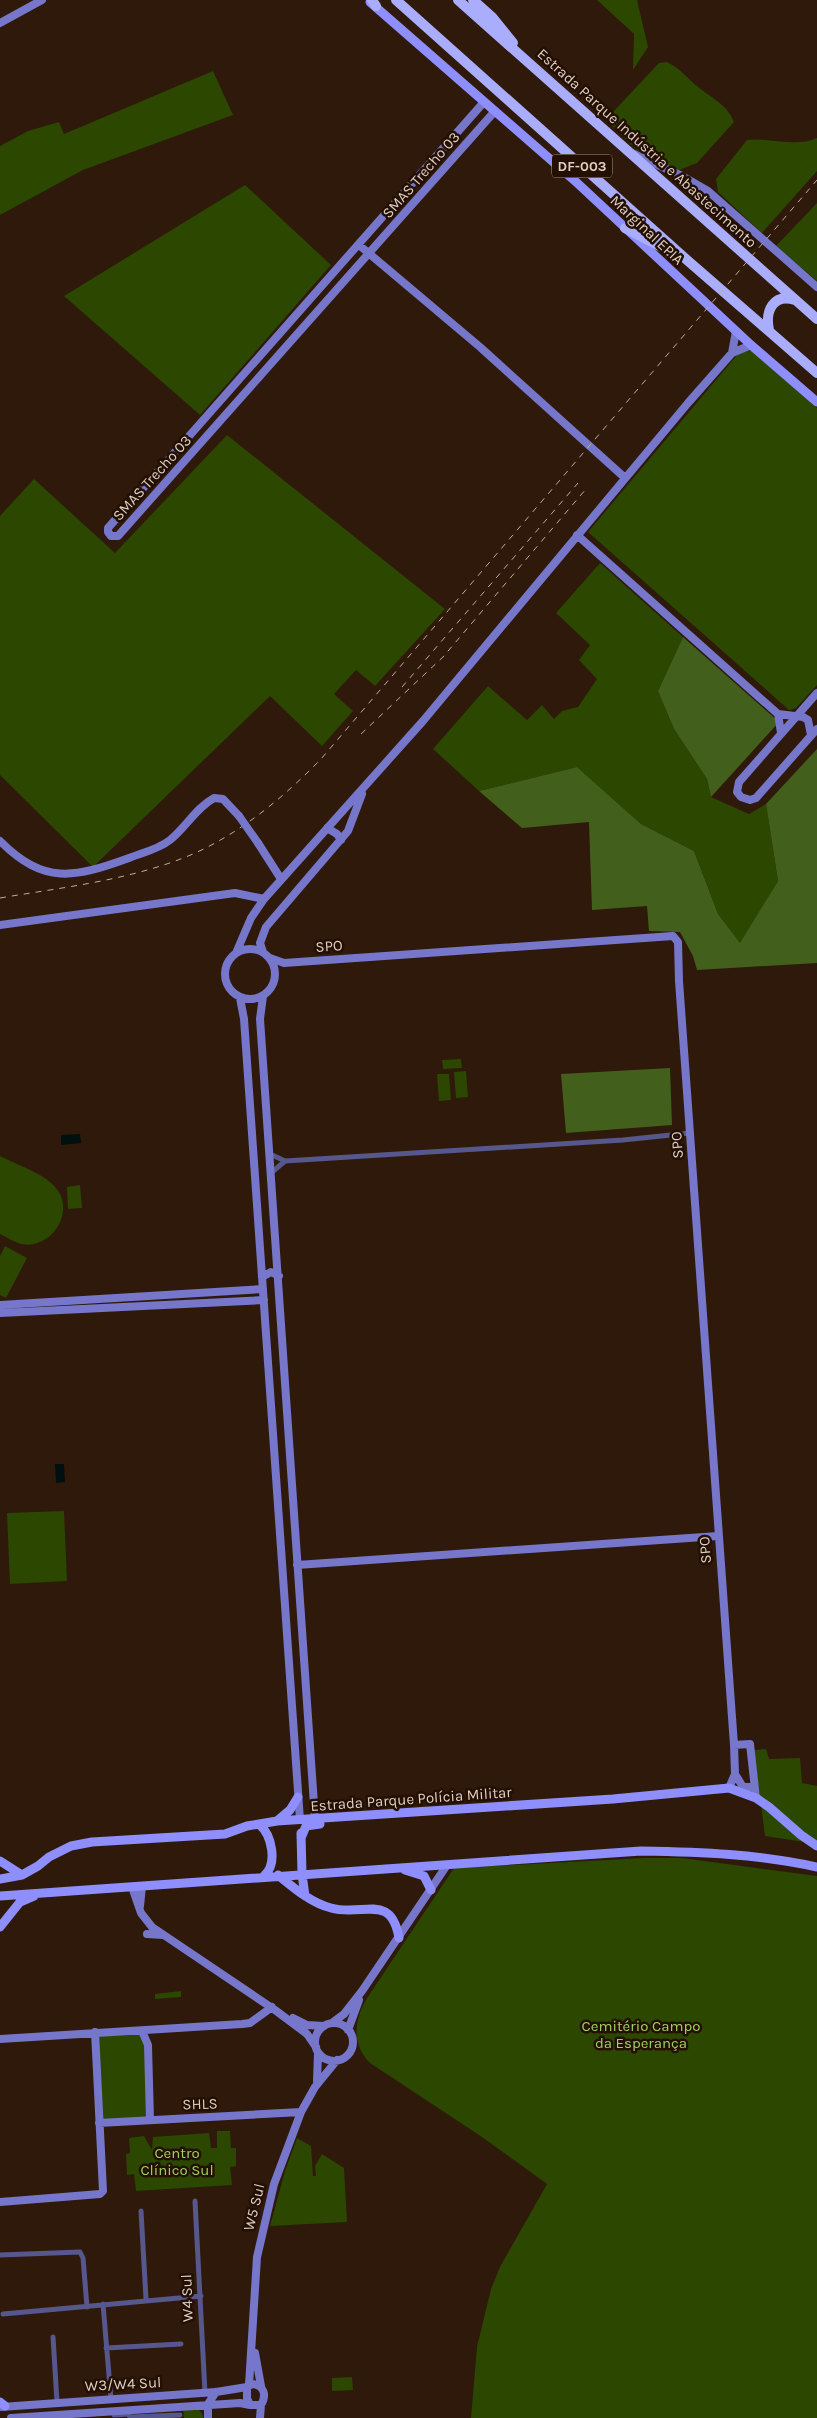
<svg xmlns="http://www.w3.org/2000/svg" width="817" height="2418" font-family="Karla,sans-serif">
<rect width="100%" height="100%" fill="#2e190a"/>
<path fill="#2b4700" d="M597 0H637L648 47 633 70 634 34Z
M667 62C680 68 686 77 697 86 710 97 728 105 734 122L697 163 679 170 637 150 602 116 612 113 659 63Z
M213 71 233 115 83 170 0 215V146L28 131 59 122 64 134Z
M817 138V171L762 233 718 192 716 179 747 140C770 137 795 148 817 138Z
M245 185 331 265 200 415 64 296Z
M817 203V281L776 246Z
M744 350 752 351 817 408V685L796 708 789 710 588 532 737 355Z
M227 435 445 609 375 686 356 670 334 694 353 711 322 746 270 696 93 867 0 775V516L34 479 115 553Z
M600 563 683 637 658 691 674 729 707 779 711 797 749 814 766 804 778 881 740 944 718 914 694 851 641 824 577 767 479 791 433 749 488 686 527 720 542 705 554 719 562 711 578 707 597 679 579 660 590 645 556 613Z
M461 1059 462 1068 443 1069 442 1060Z
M466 1071 468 1097 456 1098 454 1072Z
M437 1074H449L451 1100 439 1101Z
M0 1156C17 1165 44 1173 56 1188 76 1212 51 1250 21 1244 14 1242 6 1237 0 1234Z
M80 1185 82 1208 68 1209 67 1187Z
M5 1246 27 1258 6 1298 0 1295V1256Z
M64 1511 67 1581 10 1584 7 1513Z
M766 1749 769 1759 800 1758 802 1783 817 1786V1844L765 1836 754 1750Z
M644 1858H682L817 1876V2418H471L477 2347 491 2289 500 2267 547 2184 482 2137 370 2063C351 2044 354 2020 367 1998L454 1868Z
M181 1991V1997L155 1999V1994Z
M142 2031 147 2040 150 2120 99 2123 95 2032Z
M217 2131H230L231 2148H236V2166L230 2167 232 2185 136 2191 134 2174 127 2175 126 2154 130 2153 129 2138 144 2136 152 2150 153 2137 209 2133 211 2148H217Z
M297 2138 311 2146 313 2176H316L315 2166 322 2154 344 2168 347 2222 270 2226 285 2171Z
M352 2377 353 2390 332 2391V2378Z
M183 2407C192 2408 202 2407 203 2418H184Z"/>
<path fill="#42601c" d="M683 637 779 722 711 797 707 779 674 729 658 691Z
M817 749V963L697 970 693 956 680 932 649 931 647 906 592 910 589 822 522 828 479 791 577 767 641 824 694 851 718 914 740 943 778 881 766 804Z
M670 1068 672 1125 566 1133 561 1074Z"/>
<path fill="#000f10" d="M80 1134 81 1143 61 1145V1135Z
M55 1464H64L65 1482 56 1483Z"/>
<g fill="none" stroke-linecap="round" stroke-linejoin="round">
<path stroke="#56578c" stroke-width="5" d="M270 1154 285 1161 623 1140 690 1133
M271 1173 285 1161
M195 2201 205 2393
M141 2211 146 2299
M0 2255 80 2252 83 2258 87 2307
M103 2304 111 2399
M3 2314 201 2296
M53 2337 57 2402
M106 2348 181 2344
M114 2415 128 2414 130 2417 180 2415"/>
<path stroke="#7676cb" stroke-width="8" d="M0 23 42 0
M484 102 108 528V532L111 536H118L495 111
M634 154 682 176 708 191 817 287
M359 245 480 347 624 477
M732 353 736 331
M577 535 778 714 781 733
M817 693 739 782 737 792 741 797 750 800 756 798 817 729
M778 714 803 717 808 720 811 735
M327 828 337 834 341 840
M0 841C44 885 74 878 129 858 142 853 159 849 170 840 186 827 196 808 214 798L223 799 239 816
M258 843 281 879
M0 925 235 893 264 899
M225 974a25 25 0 1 1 50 0a25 25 0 1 1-50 0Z
M263 952 260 943 266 927 348 831 362 794
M236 953 251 918 264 899 423 721 688 403 732 353 751 345
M270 958 284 963 673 936 678 942 679 981 734 1745 735 1774 729 1788
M263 996 260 1019 315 1819
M240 998 244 1019 300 1820
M262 1277 271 1272 279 1276
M0 1305 263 1289
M0 1313 264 1300
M297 1565 718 1536
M734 1745 750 1744 756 1798
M735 1774 743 1787H754
M132 1887 141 1913 152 1927 275 2010 307 2034 316 2047
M140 1906 142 1886
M147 1934 163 1935
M293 2018 307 2025 324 2026
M332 2023 344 2014 362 1991 447 1865
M315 2042a19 19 0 1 1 38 0a19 19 0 1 1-38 0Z
M348 2030 359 2000
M142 2031 148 2045 150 2120
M0 2039 242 2024 250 2023 272 2007
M317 2081 318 2053
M99 2123 301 2112
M0 2202 100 2194 103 2191 95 2032
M255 2353 261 2386
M249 2385 257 2257 274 2184 301 2112 315 2087 337 2060
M1 2407 216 2392 247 2387 252 2384C264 2385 267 2395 261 2405H250L247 2398V2387
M11 2418 240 2403 250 2405
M208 2418V2404L216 2392
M260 2418 261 2405"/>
<path stroke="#8e8efc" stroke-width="9" d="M370 2 574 180 751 345 817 402
M277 1821 290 1810 298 1797
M259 1824C272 1835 278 1864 264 1876
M301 1833 302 1874 305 1896
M301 1838 306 1826 320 1824
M0 1861 22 1875
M405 1870 424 1876 431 1890
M278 1875C294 1888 311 1903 331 1908 363 1917 391 1892 399 1938
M0 1879 22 1875 38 1866 49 1857 71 1846 92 1842 225 1834 247 1826 277 1821 613 1799 729 1788 756 1798 769 1807 801 1835 817 1846
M0 1896 641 1851C700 1852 759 1854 817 1867
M0 1927 20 1902 34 1896
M0 2402 5 2406"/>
<path stroke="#aaadfc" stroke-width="10" d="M372 0 376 6
M396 0 687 260 817 373
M458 0 817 319
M473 0 492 17 513 43
M625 228 673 253
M769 330C765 311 773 293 795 300"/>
<path stroke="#bdada2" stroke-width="1" stroke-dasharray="6 6" stroke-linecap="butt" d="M402 687 578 483
M361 734 443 657 586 489
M0 898C65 887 132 880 193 854 242 832 284 797 321 759L817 180"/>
<path stroke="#7676cb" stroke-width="8" d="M239 816 258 843"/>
</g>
<g text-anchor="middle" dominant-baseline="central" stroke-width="5" stroke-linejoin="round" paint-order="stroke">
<rect fill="#241002" stroke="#a6968a" stroke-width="1" x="552" y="154.5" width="60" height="23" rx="4"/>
<g font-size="14" font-weight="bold" fill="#decfc5">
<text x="582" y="166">DF-003</text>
</g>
<g font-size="15" fill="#decfc5" stroke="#241002">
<text transform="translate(647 148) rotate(42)">Estrada Parque Indústria e Abastecimento</text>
<text transform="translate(421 175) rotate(-49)">SMAS Trecho 03</text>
<text transform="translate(647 230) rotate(43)">Marginal EPIA</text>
<text transform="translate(152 478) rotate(-48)">SMAS Trecho 03</text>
<text transform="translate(329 946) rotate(-4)">SPO</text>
<text transform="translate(677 1145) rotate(-94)">SPO</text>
<text transform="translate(705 1550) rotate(-94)">SPO</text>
<text transform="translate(411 1799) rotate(-4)">Estrada Parque Polícia Militar</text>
<text transform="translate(200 2104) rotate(-2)">SHLS</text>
<text transform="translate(254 2207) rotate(-76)">W5 Sul</text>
<text transform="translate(187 2298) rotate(-92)">W4 Sul</text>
<text transform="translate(123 2384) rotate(-3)">W3/W4 Sul</text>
</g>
<g font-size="15" fill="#9dd360" stroke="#241002">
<text x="641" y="2026">Cemitério Campo<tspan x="641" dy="17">da Esperança</tspan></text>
<text x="177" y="2153">Centro<tspan x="177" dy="17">Clínico Sul</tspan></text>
</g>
</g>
</svg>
